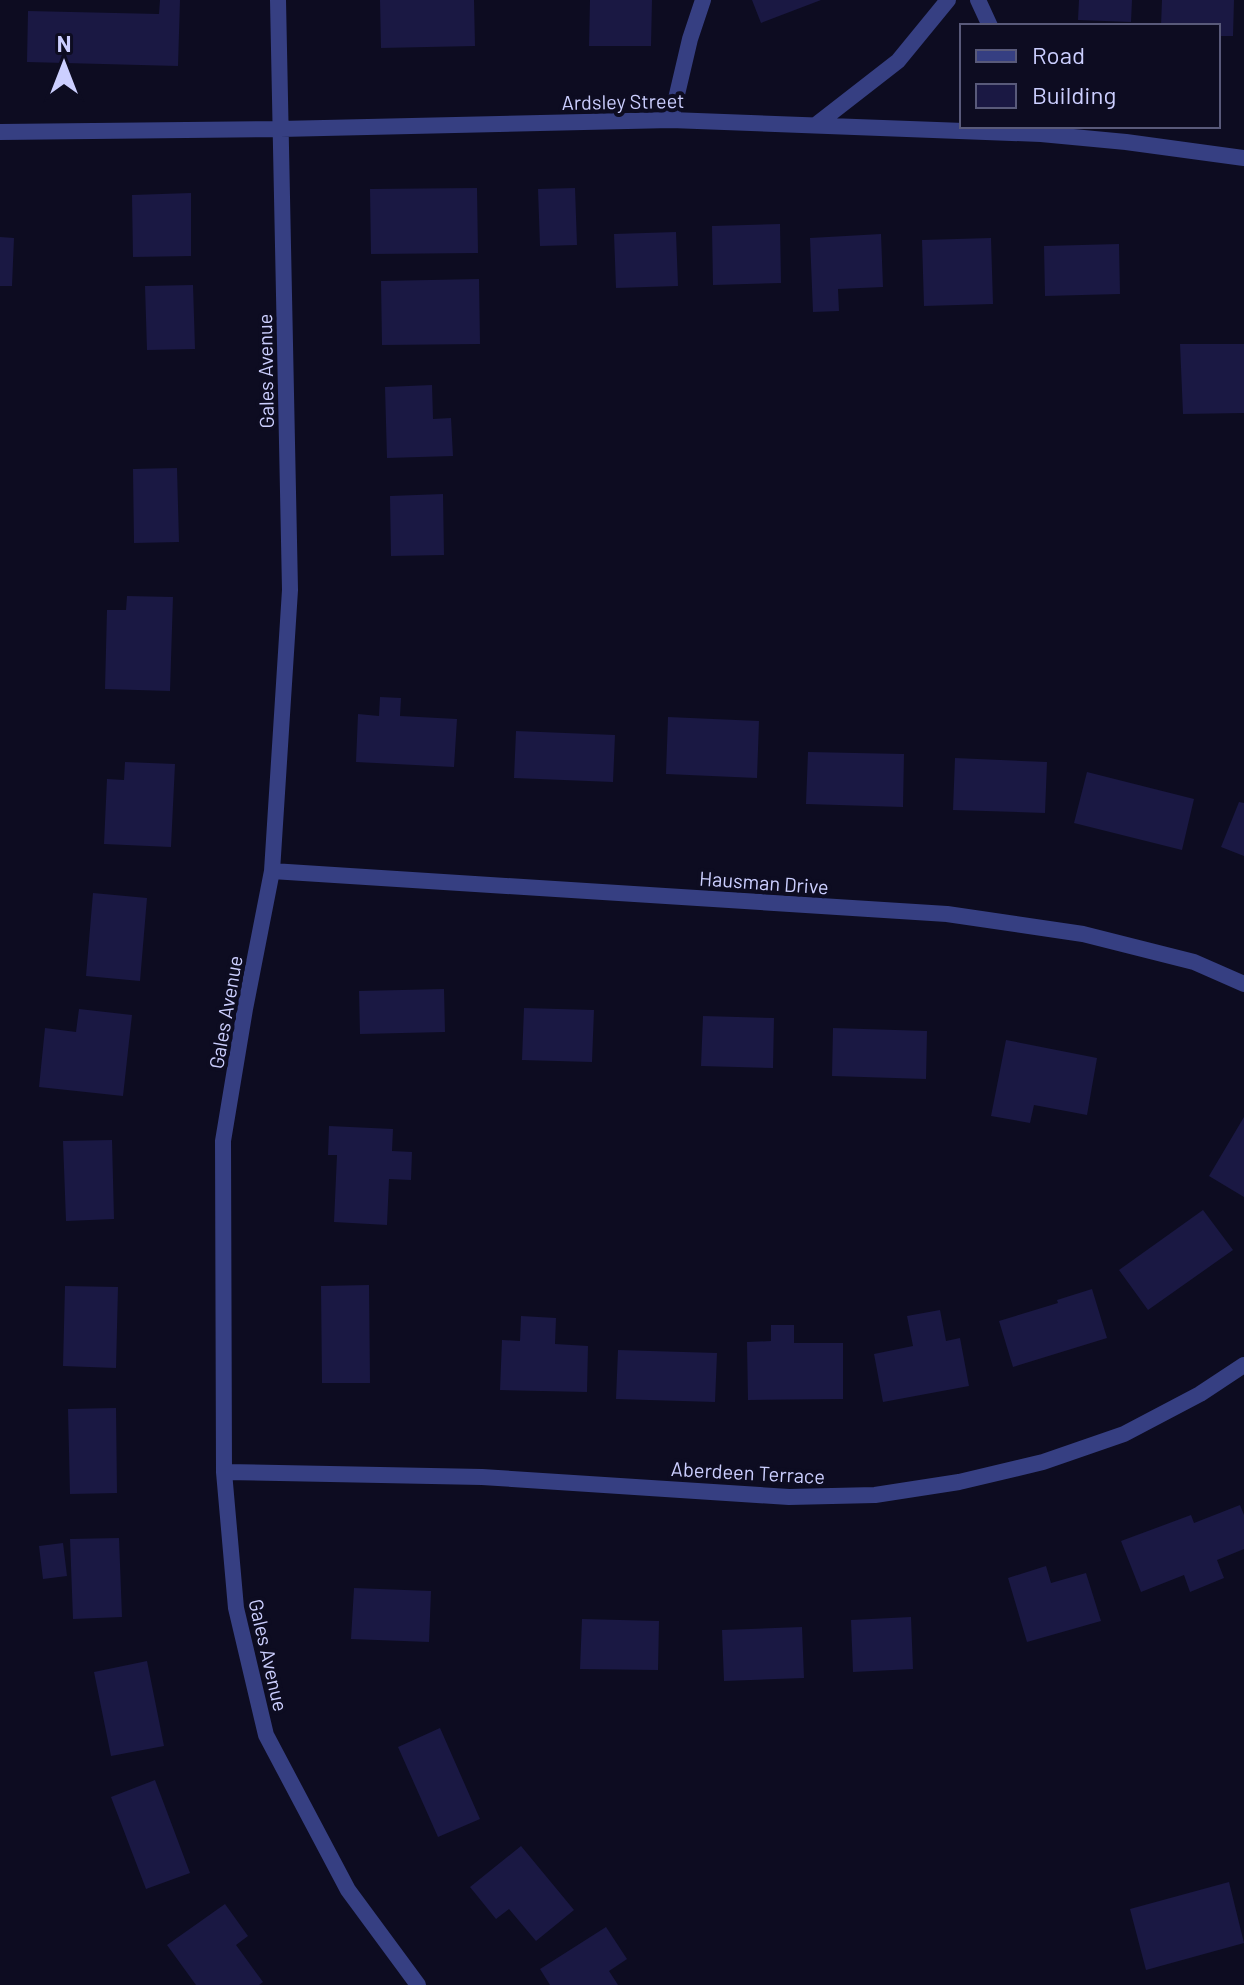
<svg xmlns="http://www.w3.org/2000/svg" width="1244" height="1985" font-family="Barlow,sans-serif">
<rect width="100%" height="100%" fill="#0d0c21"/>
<path fill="#1a1843" d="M160 0H180L178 66 27 62 28 11 159 14Z
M380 0H474L475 46 381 48Z
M590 0H652L651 46H589Z
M752 0H821L761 23Z
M1079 0H1132L1131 22 1078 20Z
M1162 0H1234L1233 36H1218V26H1161Z
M477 188 478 253 371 254 370 189Z
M575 188 577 245 540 246 538 189Z
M191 193V256L133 257 132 195Z
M780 224 781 283 713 285 712 226Z
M676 232 678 286 616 288 614 234Z
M881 234 883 287 838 289 839 311 813 312 810 238Z
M0 237 14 238 12 286H0Z
M991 238 993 304 924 306 922 240Z
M1119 244 1120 294 1045 296 1044 246Z
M479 279 480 344 382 345 381 281Z
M193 285 195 349 147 350 145 286Z
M1180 344H1244V413L1183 414Z
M432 385 433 419 451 418 453 456 387 458 385 387Z
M177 468 179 542 134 543 133 469Z
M443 494 444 555 391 556 390 496Z
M127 596 173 597 170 691 105 689 107 610H126Z
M380 697 401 698 400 716 457 719 454 767 356 762 358 714 379 716Z
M668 717 759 721 757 778 666 774Z
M516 731 615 735 613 782 514 778Z
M808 752 904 754 903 807 806 804Z
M955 758 1047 762 1045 813 953 810Z
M125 762 175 764 171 847 104 844 107 779 124 780Z
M1087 772 1194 799 1182 850 1074 823Z
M1239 802 1244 803V856L1221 847Z
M93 893 147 898 140 981 86 976Z
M444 989 445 1032 360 1034 359 991Z
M524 1008 594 1010 592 1062 522 1060Z
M79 1009 132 1015 123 1096 39 1087 45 1028 76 1032Z
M703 1016 774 1018 773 1068 701 1066Z
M833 1028 927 1031 926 1079 832 1076Z
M1006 1040 1097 1058 1087 1115 1034 1105 1030 1123 991 1116Z
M1244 1117V1197L1209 1176Z
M329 1126 393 1129 392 1151 412 1152 411 1180 389 1179 387 1225 334 1222 337 1155H328Z
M112 1140 114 1219 66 1221 63 1141Z
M1203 1210 1233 1250 1148 1310 1119 1270Z
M369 1285 370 1383H322L321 1286Z
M65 1286 118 1287 116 1368 63 1366Z
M1092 1289 1107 1338 1013 1367 999 1321 1058 1303 1057 1300Z
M940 1310 946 1341 960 1338 969 1386 883 1402 874 1354 913 1346 907 1316Z
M521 1316 556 1318 555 1344 588 1346 587 1392 500 1390 502 1340 520 1341Z
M771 1325H794V1343H843V1399L748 1400 747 1342 771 1341Z
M618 1350 717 1353 715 1402 616 1399Z
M116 1408 117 1493 70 1494 68 1409Z
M1240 1505 1244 1515V1549L1217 1560 1224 1578 1190 1592 1184 1575 1141 1592 1121 1541 1191 1515 1194 1523Z
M119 1538 122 1617 73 1619 70 1539Z
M63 1543 67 1576 43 1579 39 1546Z
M1046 1566 1051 1583 1086 1573 1101 1621 1027 1642 1008 1578Z
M354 1588 431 1591 429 1642 351 1639Z
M911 1617 913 1669 853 1672 851 1620Z
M582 1619 659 1621 658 1670 580 1669Z
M802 1627 804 1678 724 1681 722 1630Z
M147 1661 164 1746 111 1756 94 1672Z
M440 1728 480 1819 438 1837 398 1747Z
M155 1780 190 1873 146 1889 111 1797Z
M521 1846 574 1910 536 1941 509 1909 496 1919 470 1887Z
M1229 1882 1244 1943 1146 1970 1130 1909Z
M225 1904 248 1936 236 1945 263 1982 259 1985H196L167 1945Z
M606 1927 627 1959 609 1971 618 1985H550L540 1969Z"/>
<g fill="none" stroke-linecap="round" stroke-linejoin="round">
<path stroke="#363f82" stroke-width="16" d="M671 120 690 39 703 0"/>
<path stroke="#363f82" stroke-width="16" d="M278 0 290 590 272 871 245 1009 223 1141 224 1472 236 1608 266 1735 348 1890 418 1985
M978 0 990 26
M817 124 898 61 948 0
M0 132 280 129 671 120 1041 134 1126 142 1244 158
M272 871 947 914 1083 934 1194 962 1244 984
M224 1472 482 1477 789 1497 875 1495 959 1482 1043 1462 1124 1434 1200 1394 1244 1365"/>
</g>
<g text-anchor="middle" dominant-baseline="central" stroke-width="8" stroke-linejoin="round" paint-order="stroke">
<g font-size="20" fill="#cccfff" stroke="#0d0c21">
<text transform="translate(623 101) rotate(-1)">Ardsley Street</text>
<text transform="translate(265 371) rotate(-91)">Gales Avenue</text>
<text transform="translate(764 882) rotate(4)">Hausman Drive</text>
<text transform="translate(225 1012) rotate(-80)">Gales Avenue</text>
<text transform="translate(748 1472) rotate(3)">Aberdeen Terrace</text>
<text transform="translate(269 1655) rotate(77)">Gales Avenue</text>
</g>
</g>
<rect x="960" y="24" width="260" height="104" fill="#0d0c21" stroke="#595a7a" stroke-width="2"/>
<rect x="976" y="50" width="40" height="12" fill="#363f82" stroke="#595a7a" stroke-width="2"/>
<text x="1032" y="64" font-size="24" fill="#cccfff">Road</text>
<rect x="976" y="84" width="40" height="24" fill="#1a1843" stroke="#595a7a" stroke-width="2"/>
<text x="1032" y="104" font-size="24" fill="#cccfff">Building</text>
<g transform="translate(64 64)" stroke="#0d0c21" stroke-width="6" paint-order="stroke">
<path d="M0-6L14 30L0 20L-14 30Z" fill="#cccfff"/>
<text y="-12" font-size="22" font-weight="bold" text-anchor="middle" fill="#cccfff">N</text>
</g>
</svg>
